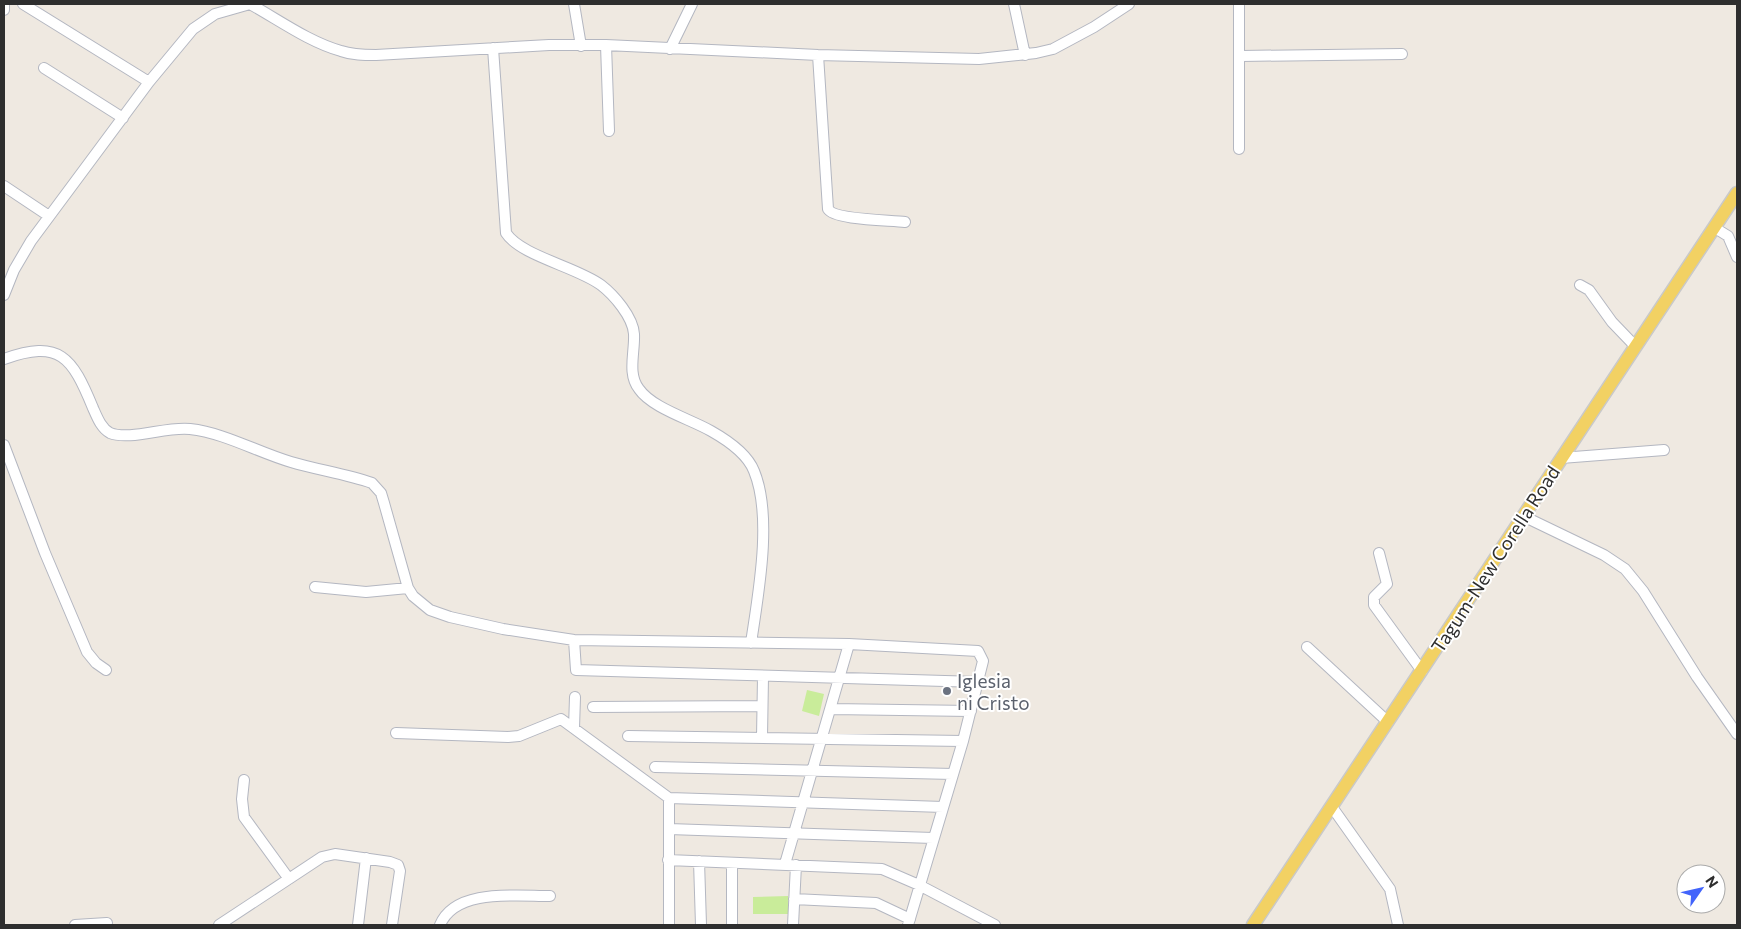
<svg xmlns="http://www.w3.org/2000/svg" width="1741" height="929" font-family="Commissioner,sans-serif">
<rect width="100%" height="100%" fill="#efe9e1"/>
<path fill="#c9ec9a" d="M807 690 824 694 819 716 802 711Z
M788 896 789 914H753V897Z"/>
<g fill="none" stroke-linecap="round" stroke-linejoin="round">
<g stroke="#b4b7c1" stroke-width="12">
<path id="minor" d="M23 4 149 82
M574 4 581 46
M1014 4 1025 55
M1239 4V149
M4 10V4
M606 45 609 131
M493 48 506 233C521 256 577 267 601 285 614 295 633 317 634 334 635 352 627 374 639 389 652 408 690 419 711 431 727 440 747 453 754 471 773 517 758 595 751 643
M670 49 692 4
M818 55 828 209C834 220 890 220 905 222
M1241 56 1402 54
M44 68 123 118
M4 186 49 216
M1715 228 1728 236 1737 257
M1580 285 1589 290 1612 322 1636 347
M4 295 14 270 31 241 149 82 193 29 215 14 250 4C279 20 309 42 341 51 352 55 364 55 376 55L549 45H606L818 55 979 59 1036 53 1053 49 1094 27 1129 4
M4 359C60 339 72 357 93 408 97 417 101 428 110 433 130 441 167 426 190 429 225 433 257 452 291 462 318 470 346 474 372 483L381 493 384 503 408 588 413 596 430 610 450 617 503 629 574 640 849 644 978 651 983 661 963 741 908 925
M4 445 45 553 87 652 96 663 106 670
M1561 458 1664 450
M1523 516 1604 555 1625 569 1643 591 1697 677 1737 734
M1379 553 1387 584 1374 597V605L1422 671
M315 587 366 592 408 588
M574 640 576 670 978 682
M1307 647 1388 722
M593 707 762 706
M831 709 971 711
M574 728 575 697
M396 733 508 737 519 736 561 719 669 798 943 807
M628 736 963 741
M762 737 763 677
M655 767 953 774
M244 780 242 799 244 817 289 879
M669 798V925
M1332 807 1390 889 1398 925
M669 829 933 838
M668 860 882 869 919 885 995 925
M699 861 701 925
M732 863V925
M785 864 849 644
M794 899 876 903 910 919
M75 925 107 923
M219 925 322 857 335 854 390 862 398 865 400 871 392 925
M358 925 366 858
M440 925C455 888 516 896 550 896
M793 925 796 865"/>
</g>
<g stroke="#c9c9c9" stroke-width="15">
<path id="major" d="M1253 925 1737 193"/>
</g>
<use href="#minor" stroke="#fff" stroke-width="10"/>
<use href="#major" stroke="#f2d163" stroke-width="12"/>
</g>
<circle fill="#6b7280" stroke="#fff" stroke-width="2" cx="947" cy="691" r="5"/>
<g text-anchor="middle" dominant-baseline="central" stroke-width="4" stroke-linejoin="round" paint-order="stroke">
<g font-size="19" fill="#2e2e2e" stroke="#fff">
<text transform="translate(1495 559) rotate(-57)">Tagum-New Corella Road</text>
</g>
<g font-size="19" fill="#5b616d" stroke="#fff" text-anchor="start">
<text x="957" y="680">Iglesia<tspan x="957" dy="22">ni Cristo</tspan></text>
</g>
</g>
<rect width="1741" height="929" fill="none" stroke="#2e2e2e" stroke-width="10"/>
<g transform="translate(1701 889) rotate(56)"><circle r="24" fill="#ffffff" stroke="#ababab"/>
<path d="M0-4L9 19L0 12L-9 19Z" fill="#4264fb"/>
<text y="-8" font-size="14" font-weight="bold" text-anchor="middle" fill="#2e2e2e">N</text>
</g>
</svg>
